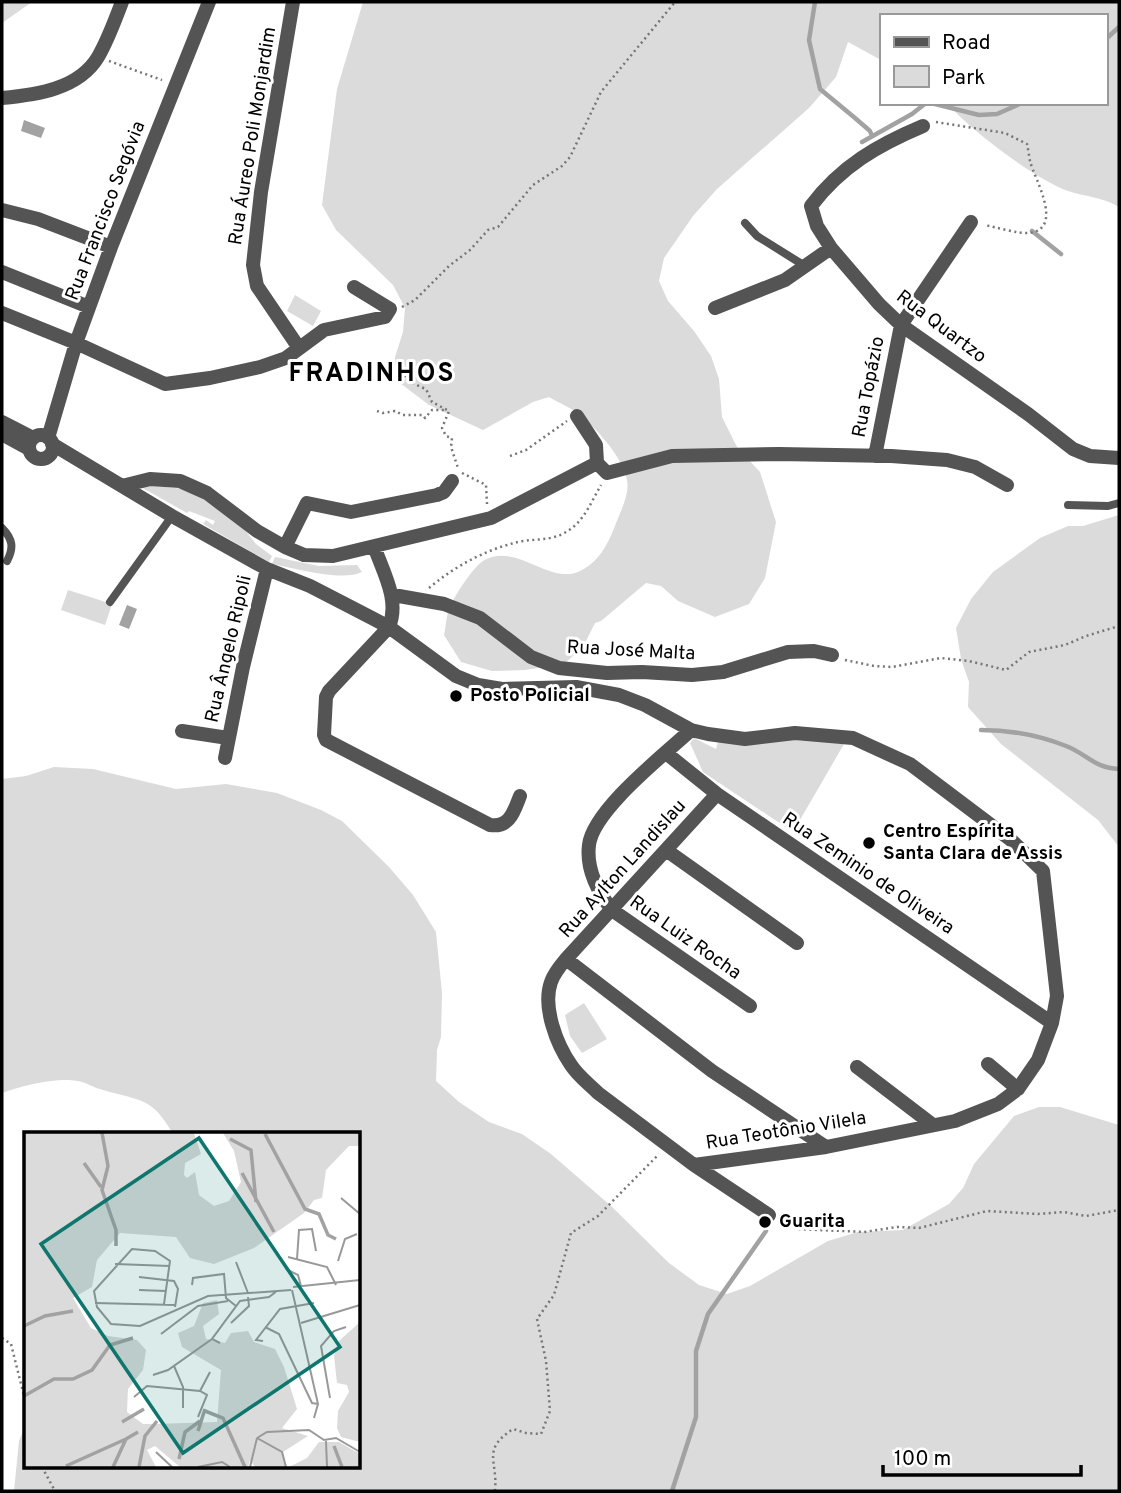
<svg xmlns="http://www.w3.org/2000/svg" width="1121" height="1493" font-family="Overpass,sans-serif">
<rect width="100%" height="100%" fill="#fff"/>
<path fill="#dbdbdb" d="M2 2H32L2 23Z
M363 2H1119V207C1103 197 1086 197 1068 191 1035 179 970 130 947 103H1105V16H881V60L848 42 836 77 809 108 717 189 693 216 664 258 659 281 668 301 694 331 711 356 719 379 722 417 737 447 760 472 776 522 765 578 749 604 715 617 678 601 661 586 646 583 601 621 595 623 583 647 564 664 525 670 492 671 461 662 444 635C446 627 446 617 449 609 453 598 473 567 483 561 516 541 549 586 580 571 599 562 608 544 615 526 620 512 630 494 627 480 624 459 597 429 581 416 572 408 559 403 549 397L533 402 483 430 429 405 396 380 395 357 403 332 405 308 393 285 336 230 322 205 337 89Z
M295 295 321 311 313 326 287 311Z
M147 485 193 490 245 530 256 544 272 556 269 562 203 524 206 520 213 525 215 521 189 511 187 513 141 487Z
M1119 515V847L1098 820 1001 744 968 707 969 682 961 659 956 628 971 599 993 572 1040 538 1068 526H1083Z
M275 557 319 566 357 565 362 572C343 582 294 568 272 564Z
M68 590 112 604 105 625 61 610Z
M694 738 716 749 718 742 788 738 844 744 793 832 703 772 690 743Z
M54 767 93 769 176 789 226 784 277 793 321 810 342 821 389 867 413 895 436 932 442 993 441 1037 437 1050 436 1081 459 1102 489 1122 522 1134 551 1154 611 1206 669 1263 699 1285 727 1294 750 1286 828 1241 858 1232 903 1230 949 1204 963 1188 974 1164 1014 1116 1039 1107H1060L1119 1125V1491H14L19 1441 26 1424V1467H359V1134H173C152 1097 141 1101 103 1090 94 1088 86 1082 77 1081 57 1077 21 1086 2 1093V779L26 776Z
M584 1003 607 1039 582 1053 570 1036 565 1015Z"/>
<path fill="#a2a2a2" d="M24 120 45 128 41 138 21 131Z
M127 605 137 609 129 629 119 625Z"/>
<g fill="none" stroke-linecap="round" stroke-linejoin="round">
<path stroke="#a2a2a2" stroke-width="4.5" d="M815 2 809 40 820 89 855 118 870 131 872 136
M1105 40 1119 27
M931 103 979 115 997 114 1022 103
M862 142 912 114 926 103
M1032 231 1061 254
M981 730C1011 730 1038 735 1066 746 1087 754 1094 768 1119 769
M672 1491 696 1417V1351L708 1314 766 1231"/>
<path stroke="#767676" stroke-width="2.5" stroke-dasharray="2 3.5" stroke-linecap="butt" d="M109 61 162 80
M936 122 1005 133 1027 144C1028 149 1029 155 1030 161 1034 178 1065 229 1029 233 1018 234 996 227 984 225
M402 307 415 300 449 266 470 250 488 230 498 227 533 185 562 166 570 157 601 92 675 2
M396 361C403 377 410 383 426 389L432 402 449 411 442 428 446 436 452 438 451 447 458 468
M377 411 383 413 395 411 403 415H423L425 418 432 410H445
M510 456 526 450 567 421
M462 473 486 485 487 504
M429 588C454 567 483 551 514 543 530 538 550 542 566 532 584 522 591 502 601 485
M845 660 874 666 892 667 941 658 969 661 1006 670 1029 652 1065 645 1086 636 1119 626
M778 1221 797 1229 864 1232 897 1227 919 1228 987 1211 1038 1214 1064 1212 1086 1216 1119 1210
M2 1338 11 1344 26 1404
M42 1467 55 1491
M495 1491C498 1460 481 1450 513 1429L526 1433 541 1434 550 1411 546 1361 537 1319 554 1295 571 1233 598 1216 659 1154"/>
<path stroke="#545454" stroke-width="8" d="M745 223 757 236 805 266
M1068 505 1108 506 1119 503
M2 528C13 539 14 548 7 561
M110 602 172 516"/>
<path stroke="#545454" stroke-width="14" d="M293 2 261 192 253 265 257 286 299 348
M2 98C36 95 79 89 98 57 108 40 115 20 122 2
M923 126C878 145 841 166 811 206L817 226 831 248 879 304 901 325 1028 414 1073 449 1090 456 1119 458
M2 210 38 219 111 247
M2 272 89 307
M715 308 785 280 831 248
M2 313 76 343 165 384 210 378 260 367 286 358 324 330 385 317 390 309 354 287
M2 422 33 438
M2 434 29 449
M29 447a12 12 0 1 1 24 0a12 12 0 1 1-24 0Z
M48 438 76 343 111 247 209 2
M52 444 172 516 267 569 310 586 370 617 389 627 456 676 478 685 502 689 576 687 619 695 645 705 691 730 708 734 745 739 795 733 853 738 910 764 1011 840 1043 871 1057 996 1052 1023 1038 1060 1018 1089 998 1104 955 1121 826 1147 694 1165 598 1093C589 1084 578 1076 571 1065 557 1045 542 1007 551 982 554 973 560 966 566 959L717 794
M875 456 901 325 971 222
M597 463 607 473 672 456 779 454 891 456 947 460 975 467 1007 485
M122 486 150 479 180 481 207 493 257 531 285 547 304 555 333 556 491 518 597 463 596 445 577 416
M374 546C383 572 400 600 389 627L329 691 326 697 324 735 326 740 490 825C510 828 514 811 520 796
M285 547 307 503 351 512 437 495 444 492 452 481
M392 597 399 596 444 604 480 618 531 657 559 668 607 673 642 672 692 675 723 672 788 652 814 651 832 655
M691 730C665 754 593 810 589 845 586 869 598 892 612 910L750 1006
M182 731 228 738
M666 753 717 794 1052 1023
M225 758 243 667 267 569
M666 850 797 943
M566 959 712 1071 826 1147
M988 1064 1018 1089
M857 1067 933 1125
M694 1165 769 1215"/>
</g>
<g fill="#000" stroke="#fff" stroke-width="2.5">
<circle cx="456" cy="696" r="7"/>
<circle cx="869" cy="843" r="7"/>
<circle cx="765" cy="1222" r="7"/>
</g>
<g text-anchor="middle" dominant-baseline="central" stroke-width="6" stroke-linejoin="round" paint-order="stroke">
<g font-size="19" fill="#000" stroke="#fff">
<text transform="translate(253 136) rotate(-81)">Rua Áureo Poli Monjardim</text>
<text transform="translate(106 211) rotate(-69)">Rua Francisco Segóvia</text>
<text transform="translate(941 327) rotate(37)">Rua Quartzo</text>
<text transform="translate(869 387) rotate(-79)">Rua Topázio</text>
<text transform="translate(229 649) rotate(-77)">Rua Ângelo Ripoli</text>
<text transform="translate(631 651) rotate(3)">Rua José Malta</text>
<text transform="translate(623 869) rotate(-48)">Rua Aylton Landislau</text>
<text transform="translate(868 874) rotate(34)">Rua Zeminio de Oliveira</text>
<text transform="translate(685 938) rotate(35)">Rua Luiz Rocha</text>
<text transform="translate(786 1131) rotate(-9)">Rua Teotônio Vilela</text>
</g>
<g font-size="19" font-weight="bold" fill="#000" stroke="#fff" text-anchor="start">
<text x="470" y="696">Posto Policial</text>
<text x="883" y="832">Centro Espírita<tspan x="883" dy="22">Santa Clara de Assis</tspan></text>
<text x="779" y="1222">Guarita</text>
</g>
<g font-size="26" font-weight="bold" letter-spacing="2" fill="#000" stroke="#fff">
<text x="372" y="374">FRADINHOS</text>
</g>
</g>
<g transform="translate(24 1132)">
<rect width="336" height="336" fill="#fff"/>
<path d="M0 1H170L177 22 161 31 160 43 163 46 171 40 175 63 190 74 205 69 217 50 210 19 199 1H336V14H325L302 38 298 66 290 68 280 81 230 116 190 132 166 126 152 105 96 101 73 128 68 155 49 166 67 196 84 204 113 208 122 218 119 238 104 257 103 280 119 292H130L193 290 197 238 158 215 154 201 170 194 179 171 193 168 195 182 179 194 182 207 201 211 207 201 224 199 230 210 251 217 260 235 273 277 258 296 284 304 259 320 262 335H231L226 328 224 335H156L131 314 123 318 132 335H0ZM336 190V309H332L317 305 313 296 314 279 325 260 323 253 313 251 310 224 315 209ZM295 310H315L336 322V335H265L283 326Z" fill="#dbdbdb"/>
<path fill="none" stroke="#a2a2a2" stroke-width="3.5" d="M78 1 84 34 78 58 92 98V114M241 2 281 77 295 82 304 103 312 107M206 7 227 18 232 70M60 31 77 55M218 41 250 100M0 194 21 184 49 179M0 264 30 247H49L68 238 86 213 109 206M181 279 199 286 221 335M98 290 120 277M174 299 181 277M310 314 318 335M155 327 161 300 176 289M42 334 102 307M89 335 102 307 114 300M115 335 121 304 133 289"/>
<path fill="none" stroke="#999" stroke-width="2" d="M317 66 336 82M264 125 303 135 312 153M273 127 275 98 288 97 292 119M314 129 321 107 333 102M212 130 224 161M91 132 146 134M262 137 274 143 277 154M115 145 150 149 154 157 151 175M168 153 169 146 200 142 202 166 212 174M269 155 336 148M115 158 142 159M268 158 294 272 290 286M71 171 151 173M140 172 146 129 131 119 108 117 70 159 73 175 87 192 116 194 184 164 267 158M207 191 225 174 224 165M277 191 336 173M241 195 255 202 288 271 294 272M137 202 174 174 204 169M239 209 232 208 256 177 290 171M196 211 188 207 216 169 245 165 253 159M150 234 159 255V276M129 243 144 238 188 207M176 259 186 240M110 265 123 254 176 259 183 263 174 285M306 266 297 214 310 199 322 195M233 306 243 300 285 298 300 308 312 306 336 320M233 306 258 320 262 335M302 309 303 335M132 320 148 335M174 335 198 330 206 335M226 335 233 306"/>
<path fill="#0f766e" fill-opacity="0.15" stroke="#0f766e" stroke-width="3.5" d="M175 6 316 215 159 321 17 112Z"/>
<rect width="336" height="336" fill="none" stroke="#000" stroke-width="3.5"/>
</g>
<rect width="1121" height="1493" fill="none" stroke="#000000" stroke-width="7"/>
<rect x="880" y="14" width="228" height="91" fill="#ffffff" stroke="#999999" stroke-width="2"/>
<rect x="894" y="37" width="35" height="10" fill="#545454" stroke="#999999" stroke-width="2"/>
<text x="942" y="49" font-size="21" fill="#000000">Road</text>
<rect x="894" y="66" width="35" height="21" fill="#dbdbdb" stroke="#999999" stroke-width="2"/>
<text x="942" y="84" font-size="21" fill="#000000">Park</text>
<path d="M883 1465v10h198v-10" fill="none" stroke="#000000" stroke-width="3.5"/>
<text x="894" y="1465" font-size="21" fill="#000000" stroke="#ffffff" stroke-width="5" paint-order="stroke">100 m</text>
</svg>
